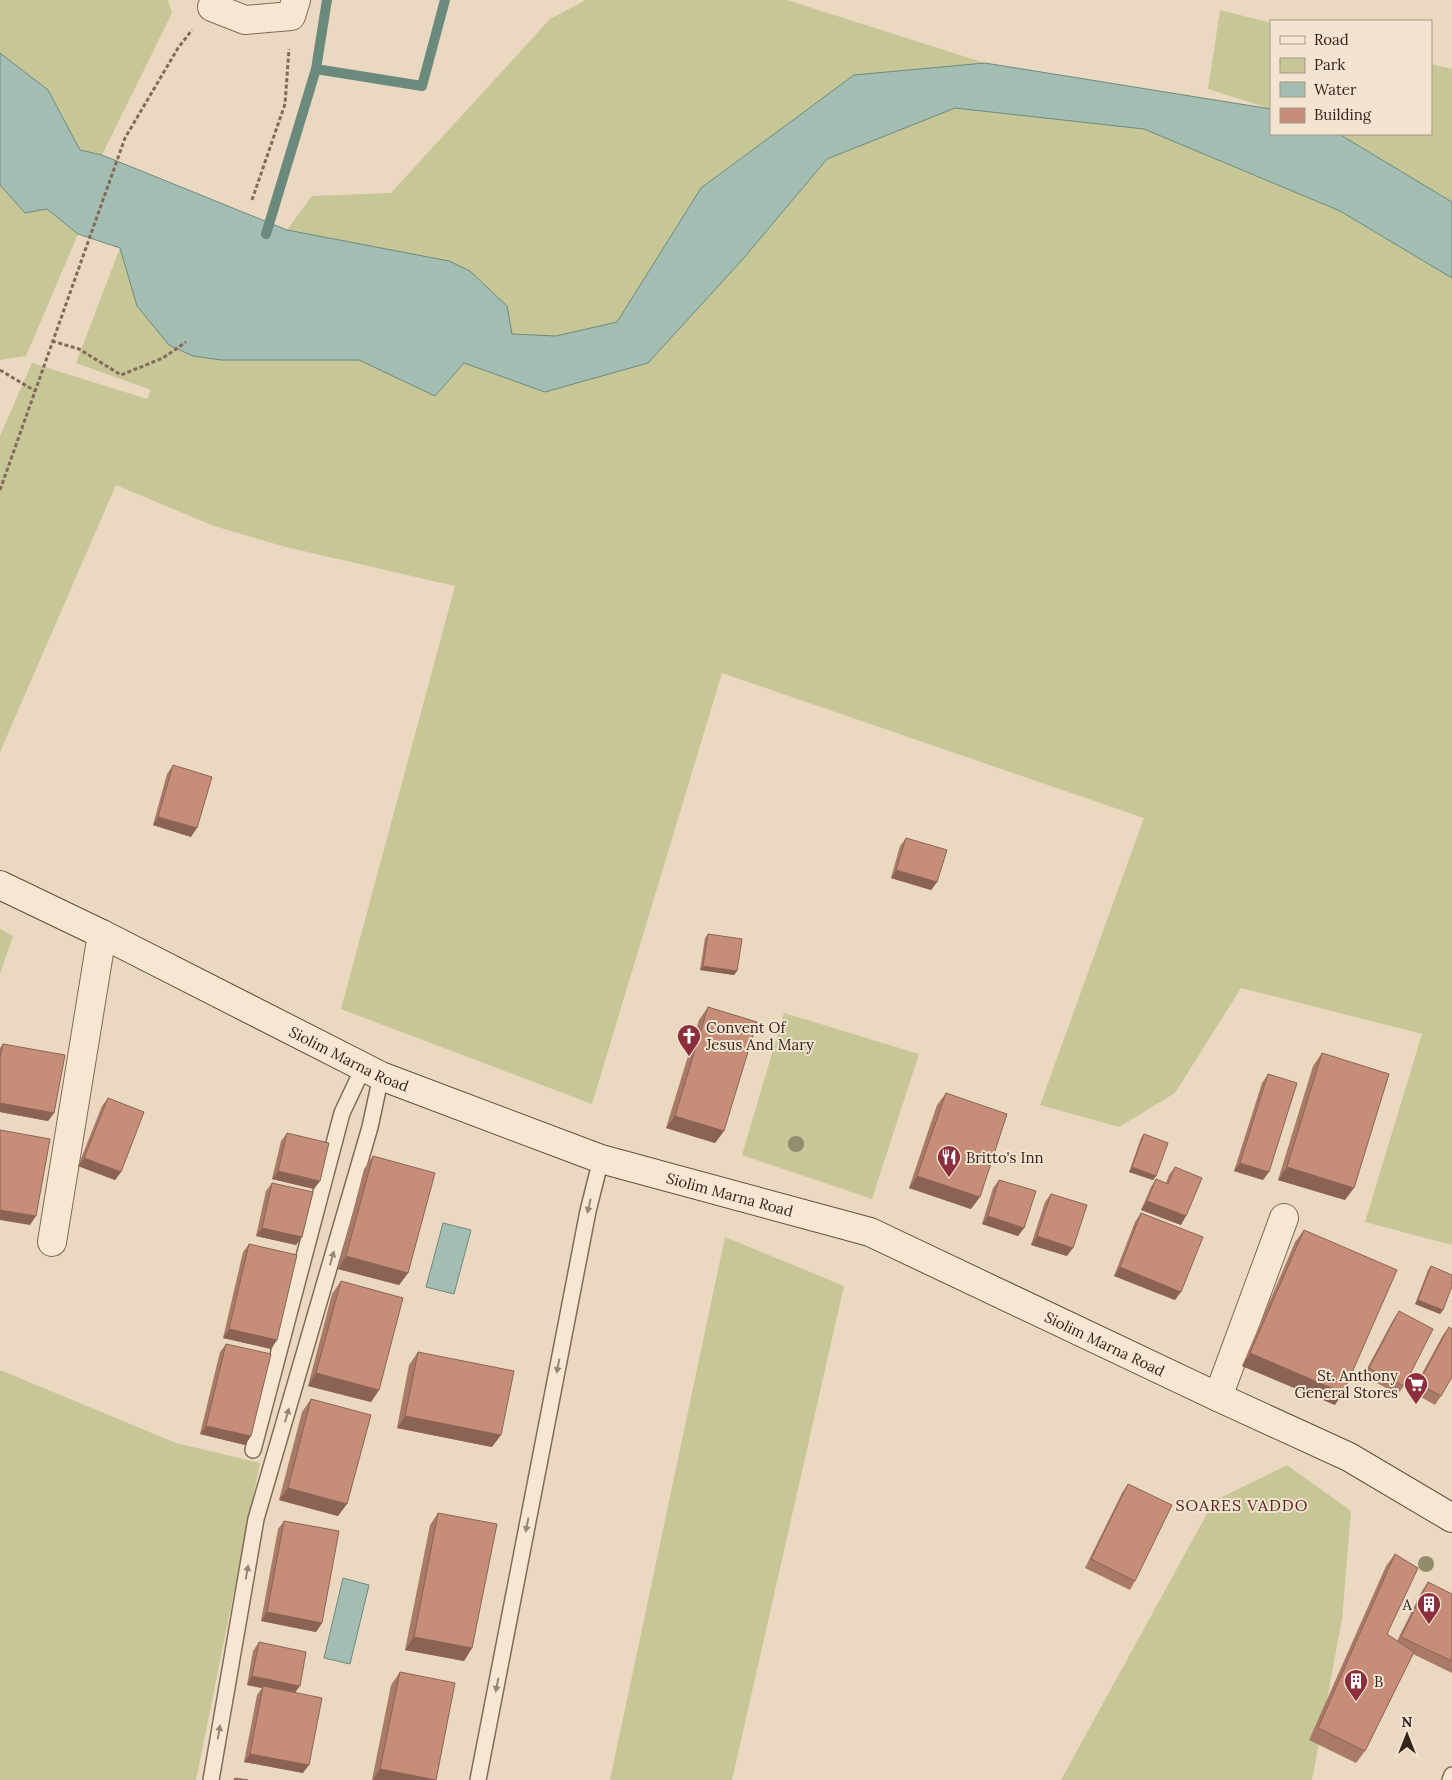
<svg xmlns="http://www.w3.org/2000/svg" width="1452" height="1780" font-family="Lora,serif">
<rect width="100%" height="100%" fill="#ead8c1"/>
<path fill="#c7c696" d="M0 0H168L172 13 102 155 80 150 48 90 0 53Z
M586 0H787L985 63 854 75 701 188 617 322 556 336 512 334 287 230 312 196 391 193 550 19Z
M1220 10 1271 23V109L1208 89Z
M1431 64 1452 69V202L1339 134H1431Z
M955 108 1144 129 1340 211 1452 278V1245L1365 1222 1422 1034 1241 988 1175 1093 1119 1127 1040 1105 1144 818 722 673 592 1104 341 1009 455 586 286 547 214 526 116 485 0 752V436L32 363 147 399 151 390 76 363 120 248 137 306 221 360H359L435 396 464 363 545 392 648 363 743 259 827 159Z
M0 185 25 213 47 209 78 234 26 356 0 360Z
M0 929 13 936 0 974Z
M784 1013 919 1054 872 1199 742 1155Z
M725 1237 844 1286 732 1780H610Z
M0 1370 176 1443 260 1463 196 1780H0Z
M1287 1465 1351 1511 1342 1619 1312 1780H1061L1214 1501Z"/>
<path fill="#a3bdb2" stroke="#6b8a7e" d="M0 53 48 90 80 150 102 155 287 230 449 261 470 271 507 306 512 334 556 336 617 322 701 188 854 75 985 63 1271 109V134H1339L1452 202V278L1340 211 1144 129 955 108 827 159 743 259 648 363 545 392 464 363 435 396 359 360H221L193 356 169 345 137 306 120 248 78 234 47 209 25 213 0 185Z
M443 1223 471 1230 454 1294 426 1287Z
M343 1578 369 1585 350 1664 324 1658Z"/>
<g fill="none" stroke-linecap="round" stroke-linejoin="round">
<path stroke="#6b8a7e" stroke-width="10" d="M316 69 327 0
M266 234 316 69 422 86 445 0"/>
<g stroke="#826a5a" stroke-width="18">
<path id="service" d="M253 1450 342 1113 363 1068
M211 1780 256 1519 370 1127 381 1076
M478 1780 588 1211 601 1159
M1450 1780 1452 1775"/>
</g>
<g stroke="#826a5a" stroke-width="30">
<path id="minor" d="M212 7 245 20 291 16 296 0
M52 1242 102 934
M1218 1397 1284 1218"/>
</g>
<g stroke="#644b3d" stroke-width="30">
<g id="secondary">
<path id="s1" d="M0 885 102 934 381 1076 601 1159 870 1232 1218 1397 1349 1457 1452 1518"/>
</g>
</g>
<path stroke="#826a5a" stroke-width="3" stroke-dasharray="4 2.5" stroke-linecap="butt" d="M252 200 285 104 289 49
M52 341 79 349 121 375 163 358 186 342
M0 370 35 391
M0 490 125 138 178 48 192 30"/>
<use href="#service" stroke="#f6e7d3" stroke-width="15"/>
<use href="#minor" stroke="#f6e7d3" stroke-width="28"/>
<use href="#secondary" stroke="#f6e7d3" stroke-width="28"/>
</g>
<g fill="#918c6b">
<circle cx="796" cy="1144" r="8"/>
<circle cx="1426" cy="1564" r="8"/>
</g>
<path fill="#aa7a68" d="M173 765 191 837 153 825 167 774Z
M906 838 937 882 931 890 891 878 900 846Z
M708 934 737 971 734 975 700 970 705 938Z
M708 1007 724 1131 715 1143 666 1128 699 1020Z
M3 1044 54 1113 48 1121 0 1112V1048Z
M1322 1053 1345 1200 1278 1180 1313 1066Z
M1268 1074 1263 1180 1234 1171 1262 1083Z
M946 1093 971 1209 909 1188 937 1105Z
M108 1098 121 1172 115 1180 78 1166 102 1106Z
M287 1133 314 1189 272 1179 281 1141Z
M1144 1134 1156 1176 1153 1180 1129 1172 1141 1138Z
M373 1156 408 1273 399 1285 338 1269 364 1169Z
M1175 1167 1181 1225 1141 1210 1151 1187 1156 1179 1166 1183 1169 1175Z
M999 1180 1024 1228 1018 1236 982 1224 993 1188Z
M272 1183 302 1237 296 1245 256 1236 266 1191Z
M1051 1194 1067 1256 1031 1245 1045 1202Z
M1141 1213 1175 1300 1114 1276 1135 1222Z
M1304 1230 1335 1405 1242 1366 1295 1242Z
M249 1244 277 1340 271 1349 223 1338 243 1252Z
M1431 1266 1443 1310 1440 1314 1415 1304 1428 1270Z
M341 1281 379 1390 371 1402 308 1386 332 1294Z
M1399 1311 1404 1386 1398 1394 1363 1376 1393 1320Z
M1449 1327 1441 1396 1435 1405 1412 1392 1443 1335Z
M226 1344 251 1436 245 1445 200 1434 220 1352Z
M418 1352 492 1447 397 1428 409 1365Z
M311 1399 338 1516 279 1500 302 1412Z
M1128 1484 1135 1581 1130 1590 1085 1568 1122 1493Z
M438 1513 472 1648 464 1661 405 1650 430 1525Z
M284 1521 322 1623 316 1632 261 1621 278 1529Z
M1395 1554 1387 1634 1397 1641 1422 1591 1428 1582 1452 1594V1673L1413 1654 1365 1751 1356 1763 1309 1740 1386 1566Z
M259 1642 295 1693 303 1773 244 1762 257 1695 262 1688 247 1685 253 1651Z
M400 1672 436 1780H372L391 1685Z"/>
<path fill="#8b6355" d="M158 817 197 828 191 837 153 825Z
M896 870 937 882 931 890 891 878Z
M703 966 737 971 734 975 700 970Z
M0 1103 54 1113 48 1121 0 1112Z
M675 1116 724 1131 715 1143 666 1128Z
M84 1158 121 1172 115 1180 78 1166Z
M1240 1163 1269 1172 1263 1180 1234 1171Z
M1132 1167 1156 1176 1153 1180 1129 1172Z
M1287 1167 1354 1188 1345 1200 1278 1180Z
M278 1171 320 1181 314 1189 272 1179Z
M917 1176 980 1197 971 1209 909 1188Z
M1147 1201 1186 1216 1181 1225 1141 1210Z
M0 1210 36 1216 30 1225 0 1220Z
M988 1216 1024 1228 1018 1236 982 1224Z
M262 1228 302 1237 296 1245 256 1236Z
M1037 1236 1073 1248 1067 1256 1031 1245Z
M346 1256 408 1273 399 1285 338 1269Z
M1120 1267 1181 1292 1175 1300 1114 1276Z
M1418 1300 1443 1310 1440 1314 1415 1304Z
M229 1329 277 1340 271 1349 223 1338Z
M1250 1353 1343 1393 1335 1405 1242 1366Z
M316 1373 379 1390 371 1402 308 1386Z
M405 1416 501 1435 492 1447 397 1428Z
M206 1426 251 1436 245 1445 200 1434Z
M288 1488 347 1504 338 1516 279 1500Z
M267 1612 322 1623 316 1632 261 1621Z
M414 1637 472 1648 464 1661 405 1650Z
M252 1676 300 1686 294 1694 263 1686 262 1688 247 1685Z
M250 1754 309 1765 303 1773 244 1762Z
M380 1769 436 1780H373Z"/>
<path fill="#c68e79" stroke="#8b6355" d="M173 765 212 777 197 828 158 817Z
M906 838 947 850 937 882 896 870Z
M708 934 742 939 737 971 703 966Z
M708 1007 757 1022 724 1131 675 1116Z
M3 1044 65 1055 54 1113 0 1103V1058Z
M1322 1053 1389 1074 1354 1188 1287 1167Z
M1268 1074 1297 1083 1269 1172 1240 1163Z
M946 1093 1007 1114 980 1197 917 1176Z
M108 1098 144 1112 121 1172 84 1158Z
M0 1130 50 1139 36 1216 0 1210Z
M287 1133 329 1143 320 1181 278 1171Z
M1144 1134 1168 1143 1156 1176 1132 1167Z
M373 1156 435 1173 408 1273 346 1256Z
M1175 1167 1202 1178 1186 1216 1147 1201 1156 1179 1168 1184Z
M999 1180 1036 1191 1024 1228 988 1216Z
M272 1183 313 1192 302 1237 262 1228Z
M1051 1194 1087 1205 1073 1248 1037 1236Z
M1141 1213 1203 1237 1181 1292 1120 1267Z
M1304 1230 1397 1270 1343 1393 1250 1353Z
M249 1244 297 1255 277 1340 229 1329Z
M1431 1266 1452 1275V1286L1443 1310 1418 1300Z
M341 1281 403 1298 379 1390 316 1373Z
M1399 1311 1433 1329 1404 1386 1369 1368Z
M1449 1327 1452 1329V1377L1441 1396 1418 1384Z
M226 1344 271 1354 251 1436 206 1426Z
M418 1352 514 1371 501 1435 405 1416Z
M311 1399 371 1415 347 1504 288 1488Z
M1128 1484 1172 1505 1135 1581 1091 1559Z
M438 1513 497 1524 472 1648 414 1637Z
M284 1521 339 1531 322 1623 267 1612Z
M1395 1554 1418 1568 1387 1634 1414 1652 1365 1751 1318 1728Z
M1428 1582 1452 1594V1661L1401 1637Z
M259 1642 306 1652 300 1686 252 1676Z
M400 1672 455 1683 436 1780 380 1769Z
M263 1686 322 1698 309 1765 250 1754Z
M235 1778 248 1780H234Z"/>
<defs><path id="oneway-solid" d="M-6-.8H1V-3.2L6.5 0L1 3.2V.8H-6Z" transform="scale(1.25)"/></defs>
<g fill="#948678">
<use href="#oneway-solid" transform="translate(589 1206) rotate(103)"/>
<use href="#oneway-solid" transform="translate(332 1258) rotate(-74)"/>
<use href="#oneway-solid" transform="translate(558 1366) rotate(101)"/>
<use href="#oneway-solid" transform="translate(287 1415) rotate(-74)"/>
<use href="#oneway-solid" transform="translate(527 1525) rotate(101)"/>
<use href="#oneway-solid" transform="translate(247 1572) rotate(-80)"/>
<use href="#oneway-solid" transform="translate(497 1685) rotate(101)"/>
<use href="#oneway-solid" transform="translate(219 1732) rotate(-80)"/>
</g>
<defs>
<g id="church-pin" transform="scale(1.25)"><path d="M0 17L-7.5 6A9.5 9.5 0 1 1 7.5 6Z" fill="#8d2e3c" stroke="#f2e4d0"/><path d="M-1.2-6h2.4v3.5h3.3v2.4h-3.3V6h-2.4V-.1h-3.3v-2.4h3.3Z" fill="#fff"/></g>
<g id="restaurant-pin" transform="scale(1.25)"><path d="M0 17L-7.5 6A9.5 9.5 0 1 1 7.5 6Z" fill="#8d2e3c" stroke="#f2e4d0"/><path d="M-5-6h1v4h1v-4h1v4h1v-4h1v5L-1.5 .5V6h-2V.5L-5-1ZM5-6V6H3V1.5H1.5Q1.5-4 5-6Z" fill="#fff"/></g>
<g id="supermarket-pin" transform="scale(1.25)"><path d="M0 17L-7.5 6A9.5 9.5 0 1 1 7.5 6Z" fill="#8d2e3c" stroke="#f2e4d0"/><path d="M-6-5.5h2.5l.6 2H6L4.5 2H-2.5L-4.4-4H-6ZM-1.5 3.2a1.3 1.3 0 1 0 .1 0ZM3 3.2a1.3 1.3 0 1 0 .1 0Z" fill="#fff"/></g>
<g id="building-pin" transform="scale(1.25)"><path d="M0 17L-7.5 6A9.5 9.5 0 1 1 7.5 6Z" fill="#8d2e3c" stroke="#f2e4d0"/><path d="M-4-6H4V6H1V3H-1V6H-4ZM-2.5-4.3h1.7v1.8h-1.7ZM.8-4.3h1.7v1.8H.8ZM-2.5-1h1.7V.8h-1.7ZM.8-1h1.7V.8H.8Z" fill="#fff"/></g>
</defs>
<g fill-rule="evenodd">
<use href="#church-pin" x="689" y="1036"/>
<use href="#restaurant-pin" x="949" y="1157"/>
<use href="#supermarket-pin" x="1416" y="1384"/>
<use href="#building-pin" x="1429" y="1604"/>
<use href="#building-pin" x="1356" y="1681"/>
</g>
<g text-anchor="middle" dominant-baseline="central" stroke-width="4" stroke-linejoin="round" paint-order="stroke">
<g font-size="15" fill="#33251d" stroke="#f2e4d0" text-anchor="start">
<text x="706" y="1027">Convent Of<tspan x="706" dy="17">Jesus And Mary</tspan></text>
<text x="966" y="1157">Britto's Inn</text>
<text x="1398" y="1375" text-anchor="end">St. Anthony<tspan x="1398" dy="17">General Stores</tspan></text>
<text x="1412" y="1604" text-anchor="end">A</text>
<text x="1374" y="1681">B</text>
</g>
<g font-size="15" fill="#33251d" stroke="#f2e4d0">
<text stroke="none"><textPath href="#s1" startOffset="390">Siolim Marna Road</textPath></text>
<text stroke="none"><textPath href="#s1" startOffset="795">Siolim Marna Road</textPath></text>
<text stroke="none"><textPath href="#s1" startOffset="1200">Siolim Marna Road</textPath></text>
</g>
<g font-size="16" letter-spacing="1" fill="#5c2420" stroke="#f2e4d0">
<text x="1242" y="1505">SOARES VADDO</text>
</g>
</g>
<rect x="1270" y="20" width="162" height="115" fill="#f2e4d0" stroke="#a69888"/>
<rect x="1280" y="36" width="25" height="8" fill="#f6e7d3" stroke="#a69888"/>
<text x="1314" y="45" font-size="15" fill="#33251d">Road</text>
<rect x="1280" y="58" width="25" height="15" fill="#c7c696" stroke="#a69888"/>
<text x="1314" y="70" font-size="15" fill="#33251d">Park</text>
<rect x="1280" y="82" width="25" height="15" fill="#a3bdb2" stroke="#a69888"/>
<text x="1314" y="95" font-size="15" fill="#33251d">Water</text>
<rect x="1280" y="108" width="25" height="15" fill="#c68e79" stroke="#a69888"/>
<text x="1314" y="120" font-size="15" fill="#33251d">Building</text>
<g transform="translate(1407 1735)" stroke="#f2e4d0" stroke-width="4" paint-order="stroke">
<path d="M0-4L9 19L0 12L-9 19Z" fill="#33251d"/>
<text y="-8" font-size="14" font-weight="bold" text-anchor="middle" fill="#33251d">N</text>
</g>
</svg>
